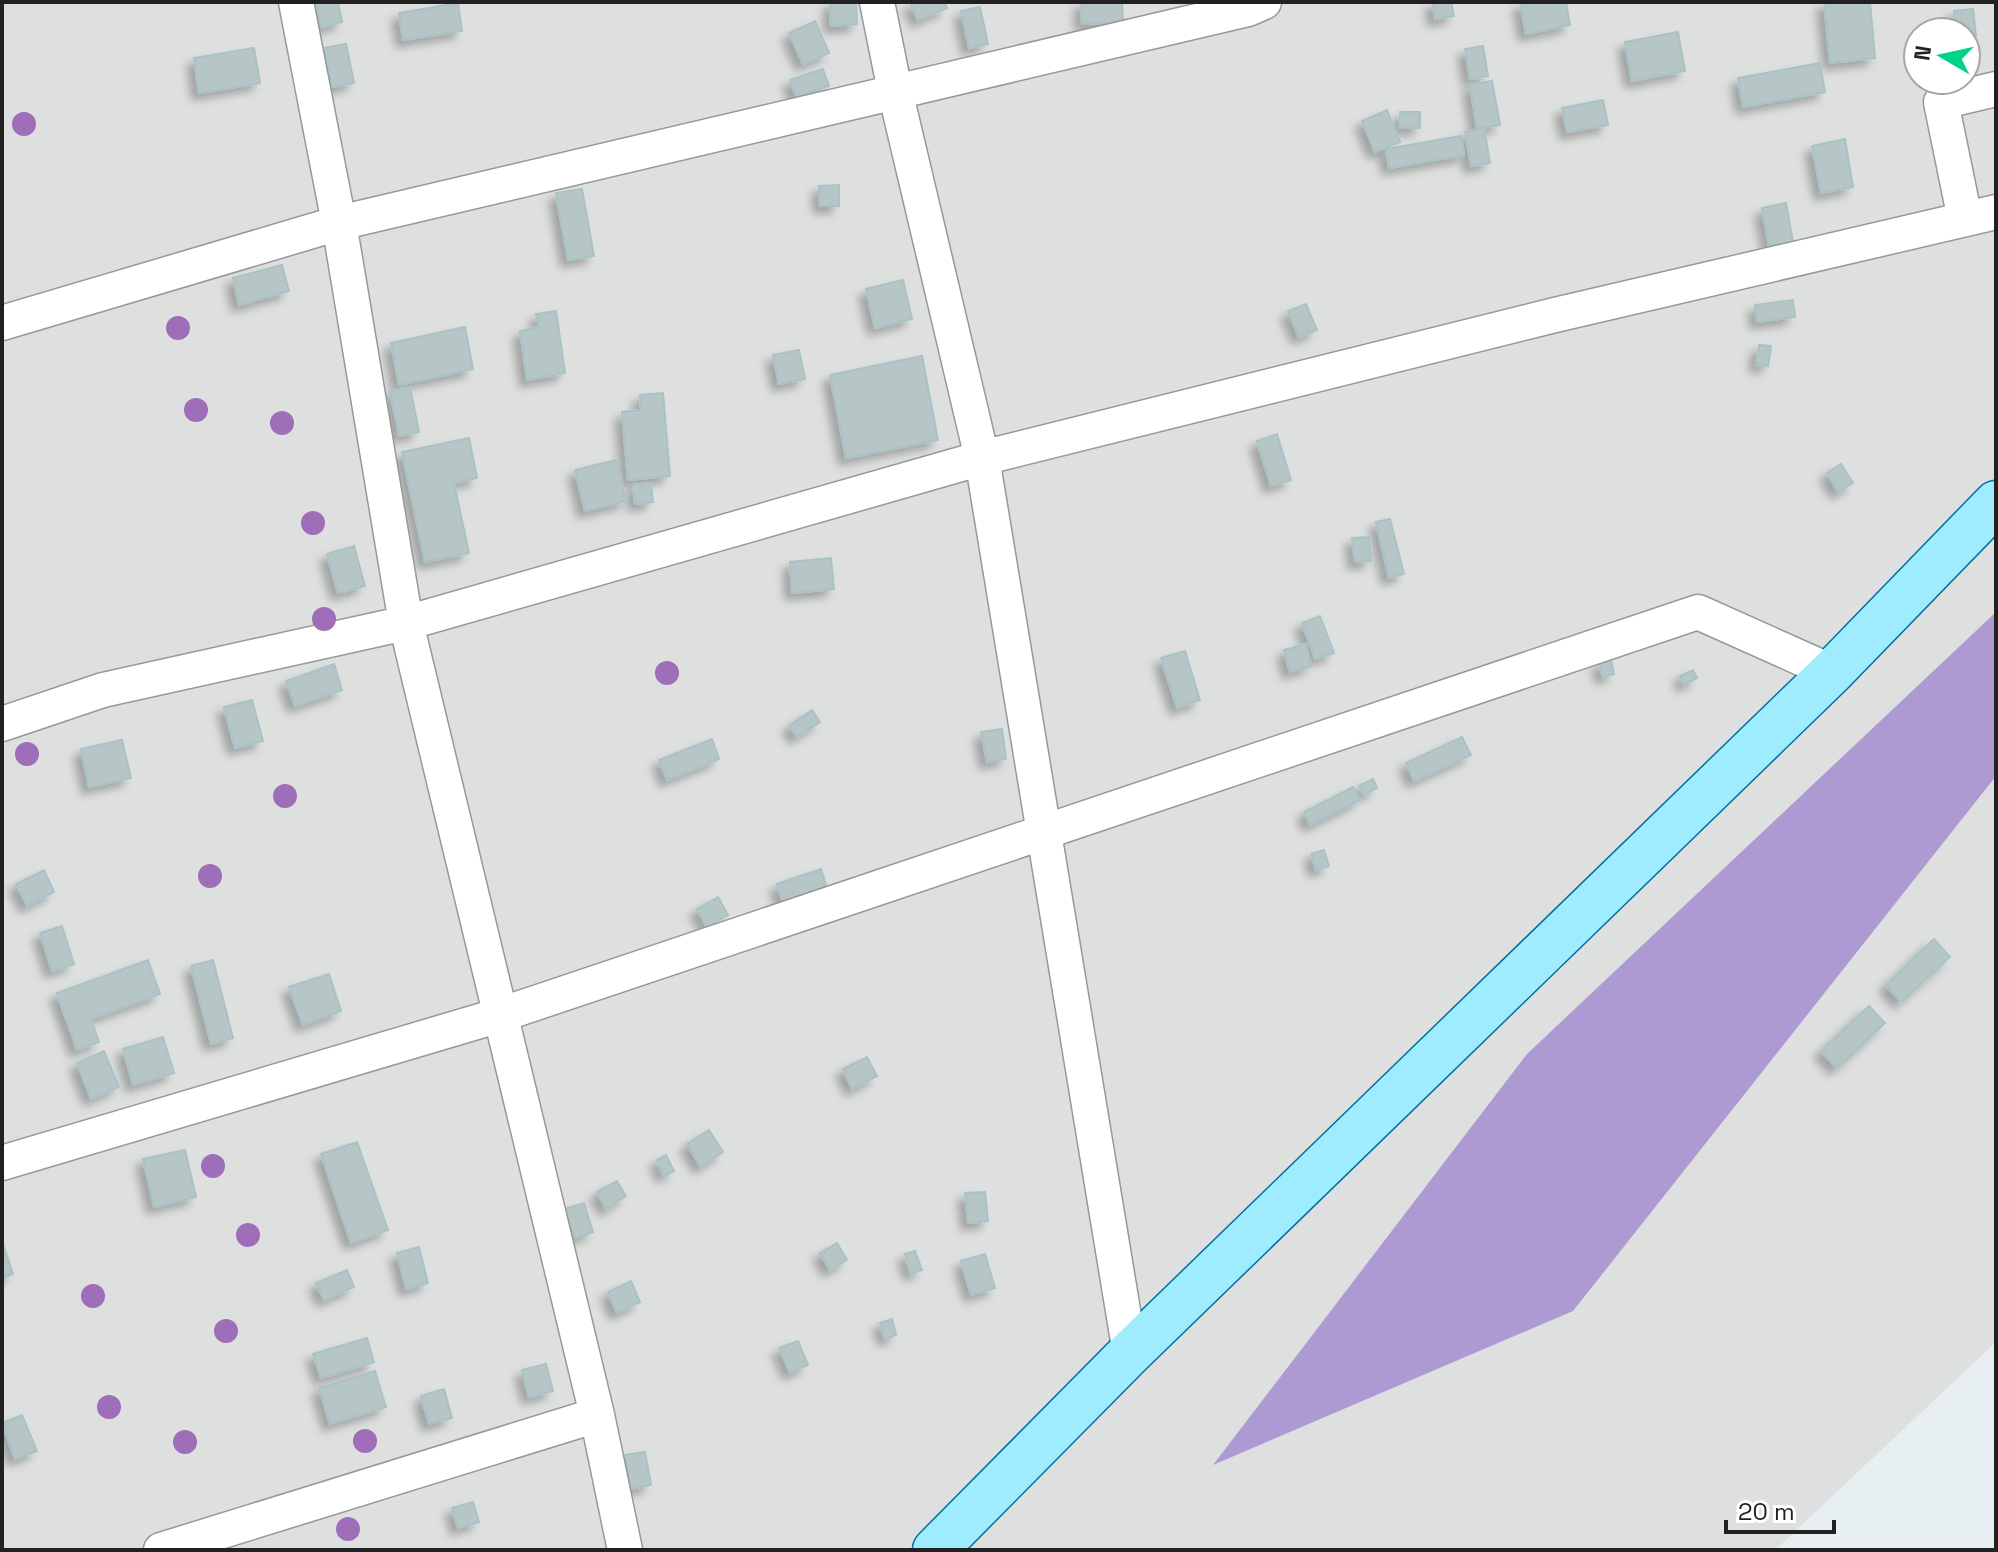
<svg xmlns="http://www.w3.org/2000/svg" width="1998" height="1552" font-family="'Space Grotesk',sans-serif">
<defs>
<filter id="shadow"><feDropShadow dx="-7" dy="7" stdDeviation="4" flood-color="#0004"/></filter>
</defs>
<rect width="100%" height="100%" fill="#e8eff2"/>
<path fill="#dedfdf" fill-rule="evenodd" d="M2 2H1996V1342L1775 1550H2ZM1918 32H1966V80H1918Z"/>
<path fill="#ae9ad3" d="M1996 612V776L1573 1311 1213 1465 1527 1054Z"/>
<path fill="#b6c6c7" stroke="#a9c3c5" stroke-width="2" filter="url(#shadow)" d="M316 2H338L342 22 321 27Z
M830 2H856L857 24 831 26Z
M910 2H944L947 8 918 20Z
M1081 2H1122L1123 22 1082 24Z
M1432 2H1451L1454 16 1435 19Z
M1566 2 1570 25 1526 34 1520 3Z
M1824 2H1870L1875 58 1830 63Z
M458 3 462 31 403 40 399 13Z
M980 7 988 44 969 48 961 11Z
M1973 9 1976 36H1966V32H1956L1954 11Z
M815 21 829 53 803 64 789 33Z
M1678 32 1685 71 1632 81 1625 42Z
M346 44 354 83 332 87 324 48Z
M1483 46 1488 76 1470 79 1465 49Z
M254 48 260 83 199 93 194 58Z
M1820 63 1825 92 1743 107 1738 78Z
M823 69 829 86 796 97 790 80Z
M1492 81 1500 125 1477 129 1470 85Z
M1603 100 1608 125 1567 132 1562 108Z
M1387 110 1400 142 1375 152 1362 121Z
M1400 112H1420V128H1399Z
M1484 128 1490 163 1471 166 1465 132Z
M1461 136 1464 155 1389 168 1386 149Z
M1845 139 1853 187 1821 193 1812 146Z
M839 185V206H820L819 186Z
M582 189 594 256 568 260 556 193Z
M1786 203 1793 242 1769 246 1762 208Z
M282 265 289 291 239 305 233 278Z
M903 280 912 319 875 328 866 289Z
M1793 300 1795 317 1757 322 1755 305Z
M1306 304 1317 330 1299 337 1288 311Z
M556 311 565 373 527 380 520 331 539 327 536 314Z
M465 327 473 369 399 385 391 343Z
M1759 345 1771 346 1768 366 1756 365Z
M799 350 805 379 779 384 773 355Z
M922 356 938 440 846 458 830 375Z
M410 387 419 432 399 436 390 391Z
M663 393 670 476 628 480 622 412 641 410 640 395Z
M1277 434 1291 480 1271 486 1257 441Z
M469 438 477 478 454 483 469 553 425 562 402 452Z
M616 460 626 501 585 511 575 470Z
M1841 464 1853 483 1838 492 1827 473Z
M651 483 653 502 635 504 633 485Z
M1390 519 1404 574 1389 578 1376 522Z
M1369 537 1371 561 1355 562 1352 538Z
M354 546 365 586 338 593 327 554Z
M831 558 834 589 792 593 790 562Z
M1320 616 1334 653 1315 659 1302 623Z
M1306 644 1311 666 1290 672 1284 650Z
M1185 651 1200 700 1177 708 1161 658Z
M1611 660 1614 674 1603 677 1599 663Z
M334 664 342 690 295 706 286 681Z
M1693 670 1697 678 1684 685 1680 676Z
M252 700 263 741 235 748 224 707Z
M812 710 820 722 797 737 789 726Z
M1002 729 1006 759 987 762 981 732Z
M1462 737 1471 755 1414 781 1406 763Z
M712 739 719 759 667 780 659 760Z
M122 740 131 778 89 787 81 749Z
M1373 779 1377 788 1364 795 1359 786Z
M1353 787 1360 800 1310 825 1304 812Z
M1324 850 1329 866 1316 870 1311 854Z
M821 869 827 888 783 903 777 884Z
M44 870 54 892 27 906 16 884Z
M718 897 728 915 707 927 697 909Z
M62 926 74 964 52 971 40 933Z
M1934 939 1950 957 1901 1002 1886 985Z
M148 960 160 994 91 1019 99 1042 77 1050 57 993Z
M213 960 233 1038 211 1044 191 966Z
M329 974 341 1011 303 1025 289 987Z
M1869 1006 1885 1023 1837 1068 1821 1051Z
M163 1037 174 1073 133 1085 123 1049Z
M104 1051 119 1087 91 1099 77 1063Z
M867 1057 877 1076 852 1089 843 1069Z
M709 1130 723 1152 701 1167 687 1144Z
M357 1142 388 1230 351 1243 321 1154Z
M185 1150 196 1197 154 1207 143 1159Z
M666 1155 674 1171 664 1176 657 1160Z
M617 1181 626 1196 606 1209 597 1192Z
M985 1192 988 1221 968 1223 965 1193Z
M584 1203 593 1232 575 1238 565 1209Z
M2 1241 13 1274 2 1278Z
M837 1243 847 1260 830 1270 820 1253Z
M419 1247 428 1283 406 1289 397 1253Z
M915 1251 922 1270 911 1274 905 1254Z
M985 1254 995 1288 971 1295 961 1261Z
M347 1270 354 1287 324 1300 316 1283Z
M631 1281 640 1302 617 1313 608 1292Z
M892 1319 896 1335 885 1339 880 1323Z
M367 1338 374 1362 321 1378 313 1354Z
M798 1341 808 1365 790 1373 779 1348Z
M546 1364 553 1391 529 1397 522 1370Z
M375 1371 386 1407 330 1424 319 1388Z
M444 1389 452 1418 429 1424 421 1396Z
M22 1415 37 1451 15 1459 2 1423Z
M645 1452 651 1485 631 1489 625 1455Z
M473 1502 479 1522 458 1528 452 1508Z"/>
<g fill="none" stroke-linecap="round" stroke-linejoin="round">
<g stroke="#989898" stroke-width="37">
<path id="minor" d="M296 2 339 223 406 623 597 1415 625 1550
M877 2 895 91 982 458 1130 1353
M1965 219 1941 102 1996 89
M2 323 339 223 1248 9 1264 2
M2 724 103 690 406 623 982 458 1555 315 1996 212
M2 1163 500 1015 1698 612 1832 672
M161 1550 597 1415"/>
</g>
<g stroke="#006f9f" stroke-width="47">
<path id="major" d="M935 1550 1130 1353 1832 672 1996 503"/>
</g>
<use href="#minor" stroke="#fff" stroke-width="34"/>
<use href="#major" stroke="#a0ecff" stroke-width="44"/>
</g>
<g fill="#9f6eb9">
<circle cx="24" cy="124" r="12"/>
<circle cx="178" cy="328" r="12"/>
<circle cx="196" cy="410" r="12"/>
<circle cx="282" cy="423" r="12"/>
<circle cx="313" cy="523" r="12"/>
<circle cx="324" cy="619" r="12"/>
<circle cx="667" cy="673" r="12"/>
<circle cx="27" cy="754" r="12"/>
<circle cx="285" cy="796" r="12"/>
<circle cx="210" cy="876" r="12"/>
<circle cx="213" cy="1166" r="12"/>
<circle cx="248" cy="1235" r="12"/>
<circle cx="93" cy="1296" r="12"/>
<circle cx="226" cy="1331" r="12"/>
<circle cx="109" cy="1407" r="12"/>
<circle cx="365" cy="1441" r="12"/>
<circle cx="185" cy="1442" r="12"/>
<circle cx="348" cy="1529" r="12"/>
</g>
<rect width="1998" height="1552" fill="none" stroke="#212121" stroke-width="8"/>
<g transform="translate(1942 56) rotate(279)"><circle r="38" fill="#ffffff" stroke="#a6a6a6" stroke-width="2"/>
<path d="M0-6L14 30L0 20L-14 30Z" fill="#00d385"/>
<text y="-12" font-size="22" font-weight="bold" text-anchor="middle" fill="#212121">N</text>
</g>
<path d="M1726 1520v12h108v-12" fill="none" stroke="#212121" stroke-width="4"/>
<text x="1738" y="1520" font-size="24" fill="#212121" stroke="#ffffff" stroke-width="6" paint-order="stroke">20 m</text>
</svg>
